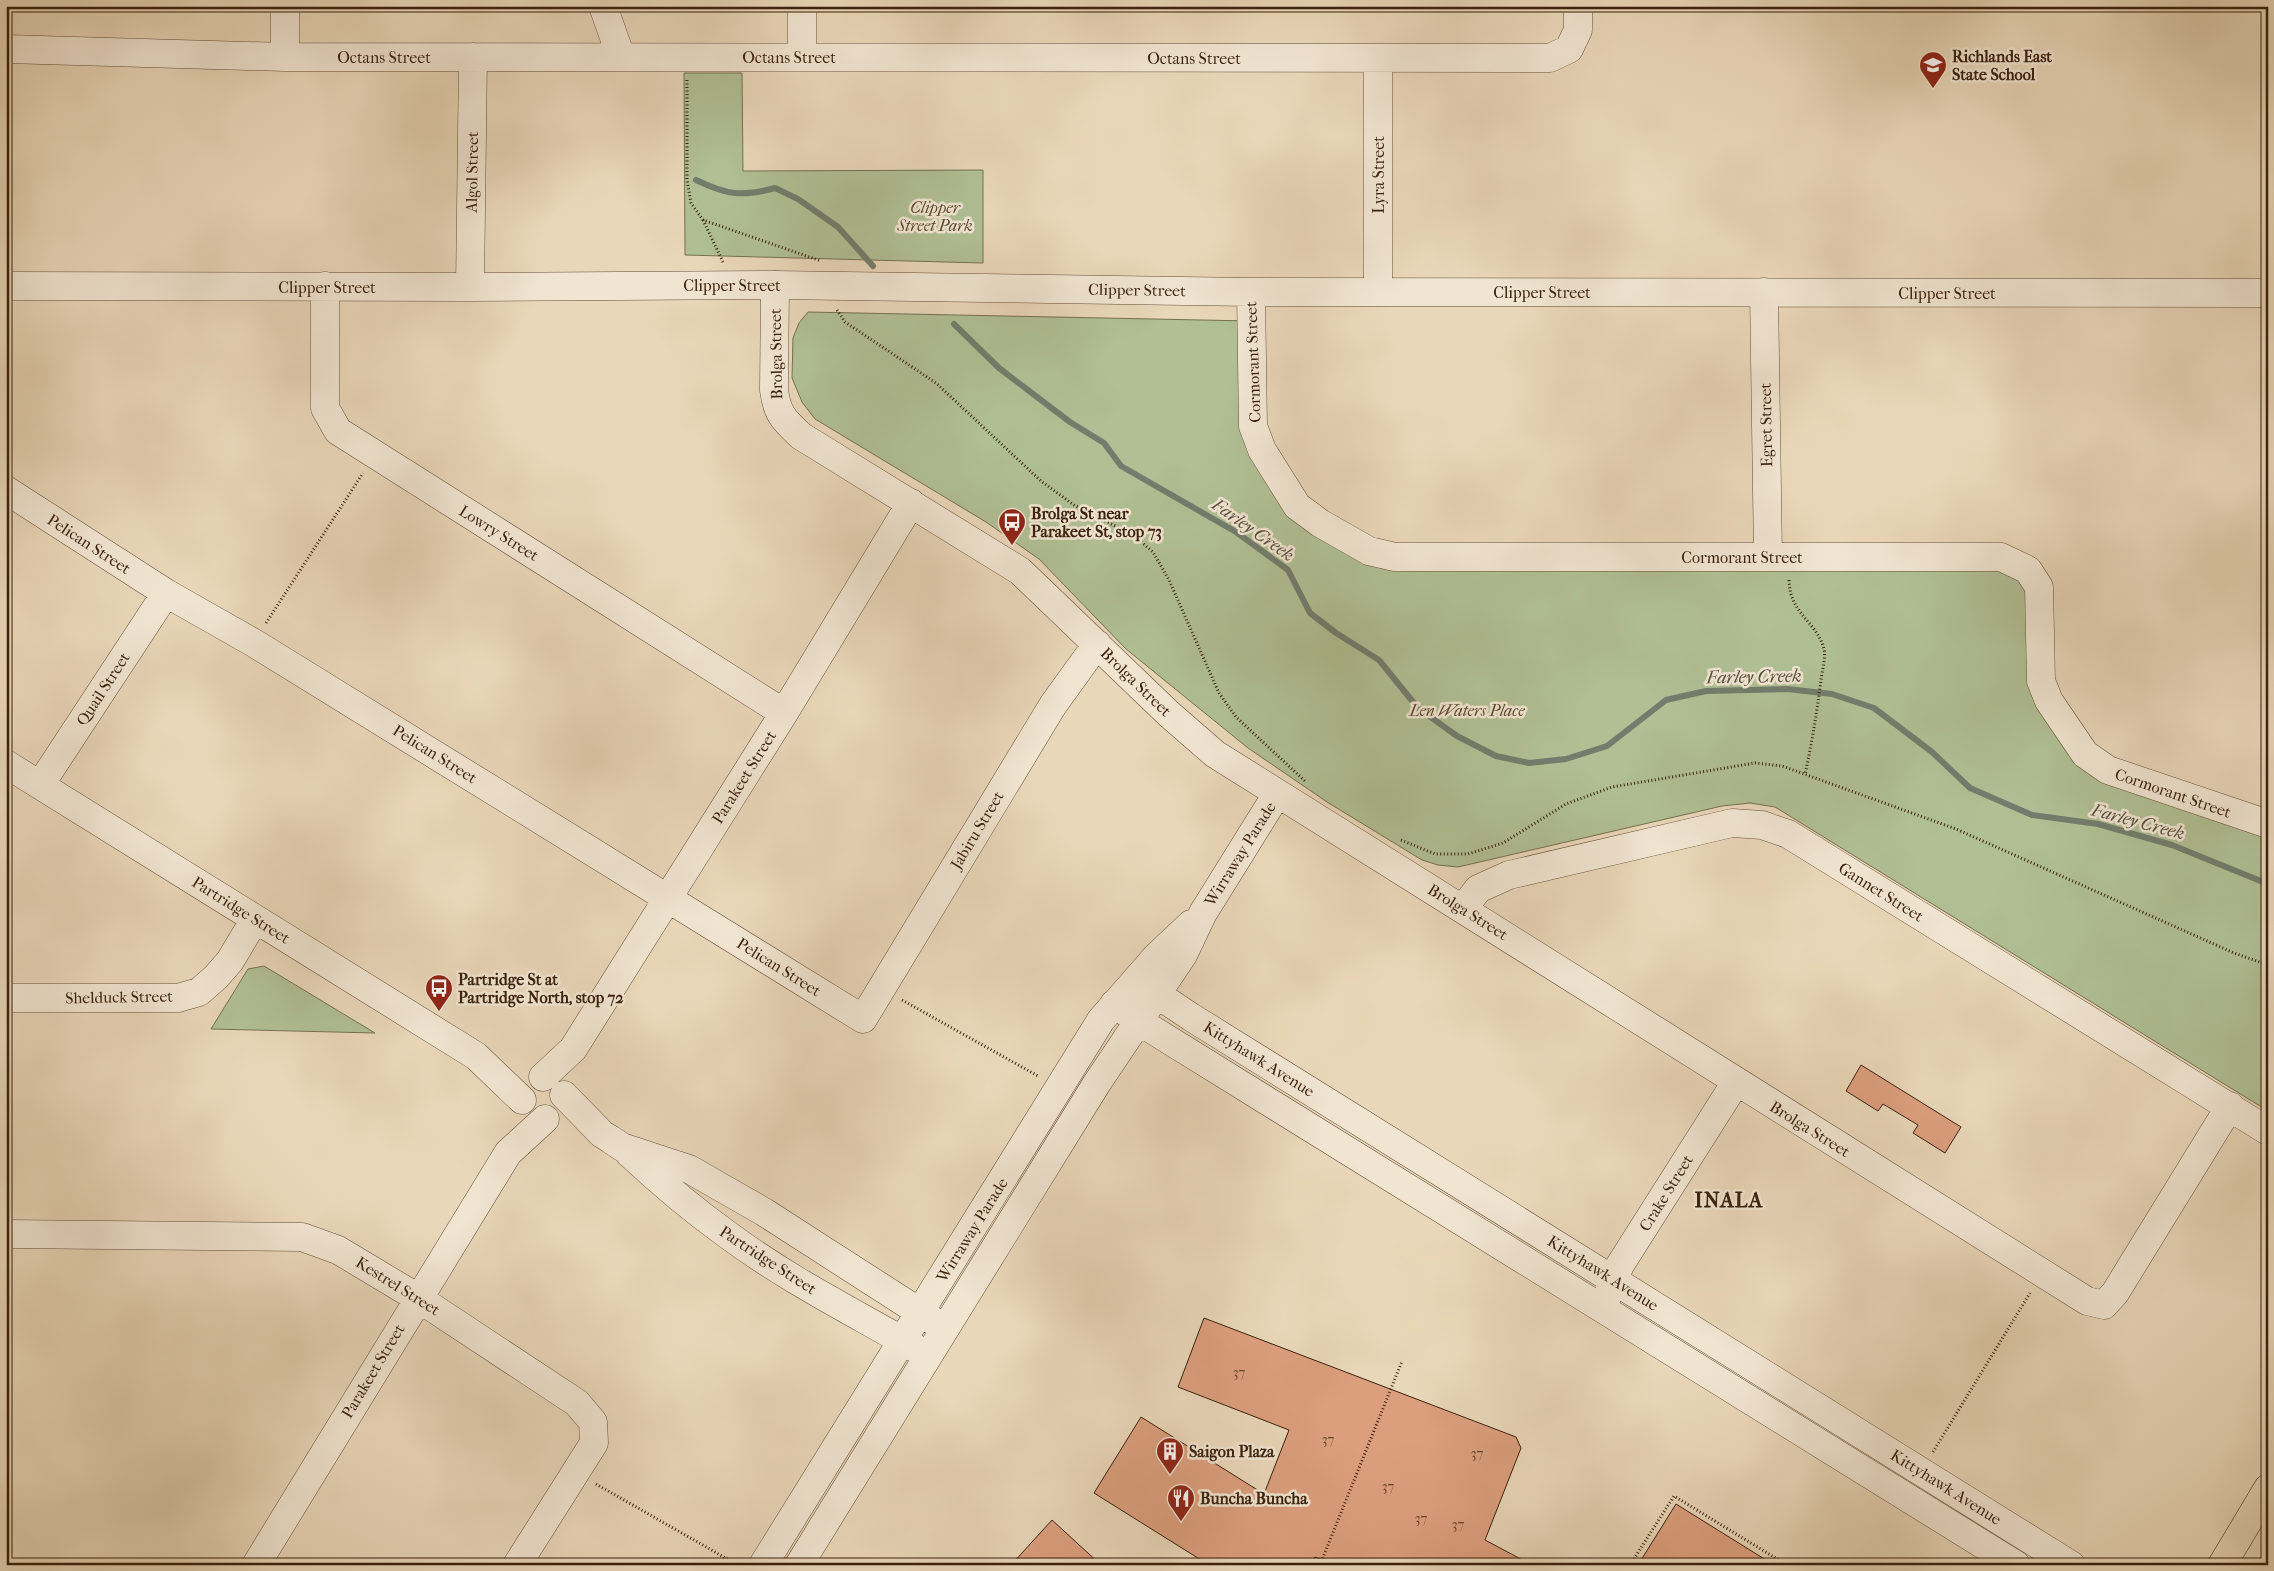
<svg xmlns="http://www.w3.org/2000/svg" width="2274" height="1571" font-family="'IM FELL French Canon',serif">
<rect width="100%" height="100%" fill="#e9d7b9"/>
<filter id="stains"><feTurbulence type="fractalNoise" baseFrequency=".004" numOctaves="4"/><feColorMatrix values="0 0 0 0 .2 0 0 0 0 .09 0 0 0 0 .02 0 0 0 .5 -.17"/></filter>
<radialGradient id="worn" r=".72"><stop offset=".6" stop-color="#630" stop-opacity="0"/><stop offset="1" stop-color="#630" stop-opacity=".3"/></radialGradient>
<path fill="#b0bf94" stroke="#757050" d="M684 73H742L743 171 983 170V263L685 255Z
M808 312 1251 321 1253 426 1297 506 1369 551 2028 570 2041 681 2085 754 2268 824V1111L1775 807 1750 803 1722 806 1458 867 1438 865 1422 860 1327 802 1248 748 1126 649 1039 559 986 522 815 419 802 402 792 378 793 338 799 323Z
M264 966 375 1033 211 1029 248 969Z"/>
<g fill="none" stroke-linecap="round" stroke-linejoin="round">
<path stroke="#727d6d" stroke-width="6" d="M696 180C727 195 742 197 775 188L798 199 838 227 873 266
M954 324 999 368 1070 422 1104 443 1121 466 1236 532 1288 570 1310 613 1336 633 1379 660 1418 708 1457 736 1496 756 1529 763 1566 759 1607 746 1666 700 1706 691 1787 689 1832 694 1874 708 1932 752 1970 788 2032 815 2098 824 2172 845 2268 884"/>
</g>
<path fill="#dc9f7e" stroke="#3a210c" d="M1861 1065 1961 1127 1945 1153 1913 1133 1918 1125 1883 1104 1878 1111 1846 1091Z
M1204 1318 1516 1437 1521 1448 1485 1540 1532 1565H1335L1315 1557 1310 1565H1209L1094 1493 1141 1417 1264 1494 1289 1430 1178 1387Z
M1676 1504 1774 1565H1638Z
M1052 1520 1101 1565H1011Z"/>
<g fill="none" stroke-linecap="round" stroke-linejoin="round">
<g stroke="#664e37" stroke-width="29">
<path id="minor" d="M285 6V57
M603 6 621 57
M6 49 285 57 1550 58 1569 49 1578 30V6
M802 57V6
M775 285 774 390C777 414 784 420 801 436L1020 571 1169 714 1215 754 2087 1301 2104 1305 2115 1293 2230 1106
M6 286 470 287 775 285 1251 292 2268 293
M325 286V408L338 431 784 713
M470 287 473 57
M1251 292 1253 426 1262 450 1297 506 1320 523 1369 551 1395 557H2001L2028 570 2039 587 2041 681 2049 701 2085 754 2108 770 2268 824
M1378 292V58
M1764 292 1768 557
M6 490 166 593 254 643 863 1019 1053 705 1097 644
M6 764 476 1056 522 1100
M40 785 166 593
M1463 909 1478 889 1509 875 1732 823 1762 825 1788 834 2268 1131
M1136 980 1191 1017 2071 1565
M6 998H178L199 992 216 977 230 961 255 919
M1114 1004 1148 1027 2016 1565
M543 1077 573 1049 784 713 911 503
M564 1095 602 1134 610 1139 622 1147 689 1169 764 1212 935 1322
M629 1153C660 1182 693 1210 728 1235 787 1279 853 1312 917 1349
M6 1234 302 1237 338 1250 418 1298 577 1403 593 1422 594 1443 517 1565
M1607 1297 1620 1265 1736 1082
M256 1565 508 1153 545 1119
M763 1565 1101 1020 1156 957 1191 924
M799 1565 1097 1083 1183 955 1203 913 1277 794"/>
</g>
<g stroke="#3a210c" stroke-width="29">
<path id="major" d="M2222 1565 2268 1488"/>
</g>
<path stroke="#3a210c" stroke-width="3" stroke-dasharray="1 2.5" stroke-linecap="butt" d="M687 80V180L691 203 703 220 821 261
M703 220 723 262
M837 310 845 322 936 383 1041 481 1074 505 1133 535 1153 552 1169 580 1219 693 1236 717 1306 782
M1789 580C1790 615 1816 620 1824 649 1826 658 1822 671 1821 680 1817 711 1812 743 1805 774
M266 623 363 473
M1401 840 1435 854H1468L1503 843 1566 804 1612 787 1755 763 1782 766 1956 829 2234 953 2268 965
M902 1000 1038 1076
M1933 1452 2030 1293
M596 1484 736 1564
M1320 1565 1402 1361
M1630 1565 1674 1496 1787 1565"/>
<use href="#minor" stroke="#f1e5d2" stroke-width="28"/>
<use href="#major" stroke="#e9d7b9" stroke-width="28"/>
</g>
<defs>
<g id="school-pin" transform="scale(1.4375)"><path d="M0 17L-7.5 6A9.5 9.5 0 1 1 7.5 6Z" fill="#8f2418" stroke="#f1e5d2"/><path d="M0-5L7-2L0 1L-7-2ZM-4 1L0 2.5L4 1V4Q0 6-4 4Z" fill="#fff"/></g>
<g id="bus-pin" transform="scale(1.4375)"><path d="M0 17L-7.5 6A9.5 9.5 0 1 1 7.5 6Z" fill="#8f2418" stroke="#f1e5d2"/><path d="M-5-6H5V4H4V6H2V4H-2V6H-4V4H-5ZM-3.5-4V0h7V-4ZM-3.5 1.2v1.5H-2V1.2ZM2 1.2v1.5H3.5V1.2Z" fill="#fff"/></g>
<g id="building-pin" transform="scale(1.4375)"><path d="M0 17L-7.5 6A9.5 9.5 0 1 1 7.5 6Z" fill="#8f2418" stroke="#f1e5d2"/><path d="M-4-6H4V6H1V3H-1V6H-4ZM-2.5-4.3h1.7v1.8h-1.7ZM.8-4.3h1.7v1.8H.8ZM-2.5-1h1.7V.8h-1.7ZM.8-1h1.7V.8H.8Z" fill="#fff"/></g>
<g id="restaurant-pin" transform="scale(1.4375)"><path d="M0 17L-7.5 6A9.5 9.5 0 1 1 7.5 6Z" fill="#8f2418" stroke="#f1e5d2"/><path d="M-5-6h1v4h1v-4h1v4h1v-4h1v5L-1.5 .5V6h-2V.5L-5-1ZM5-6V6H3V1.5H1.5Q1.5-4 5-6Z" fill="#fff"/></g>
</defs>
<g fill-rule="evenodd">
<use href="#school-pin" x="1933" y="65"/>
<use href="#bus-pin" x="1012" y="522"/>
<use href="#bus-pin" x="439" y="988"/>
<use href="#building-pin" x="1170" y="1451"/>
<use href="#restaurant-pin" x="1181" y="1498"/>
</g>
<g text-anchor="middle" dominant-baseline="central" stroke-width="5" stroke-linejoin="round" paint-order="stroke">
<g font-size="14" fill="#624028">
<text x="1239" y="1372">37</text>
<text x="1328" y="1439">37</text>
<text x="1477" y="1453">37</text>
<text x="1388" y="1486">37</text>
<text x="1421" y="1518">37</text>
<text x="1458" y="1524">37</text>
</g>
<g font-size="16" font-weight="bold" fill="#3a210c" stroke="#f1e5d2" text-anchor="start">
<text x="1952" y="56">Richlands East<tspan x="1952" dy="18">State School</tspan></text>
<text x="1031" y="513">Brolga St near<tspan x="1031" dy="18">Parakeet St, stop 73</tspan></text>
<text x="458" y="979">Partridge St at<tspan x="458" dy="18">Partridge North, stop 72</tspan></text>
<text x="1189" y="1451">Saigon Plaza</text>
<text x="1200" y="1498">Buncha Buncha</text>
</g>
<g font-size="16" fill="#3a210c" stroke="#f1e5d2">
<text x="384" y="57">Octans Street</text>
<text x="789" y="57">Octans Street</text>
<text x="1194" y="58">Octans Street</text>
<text transform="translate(472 172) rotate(-89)">Algol Street</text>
<text transform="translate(1378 175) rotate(-90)">Lyra Street</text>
<text x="732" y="285">Clipper Street</text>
<text x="327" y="287">Clipper Street</text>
<text transform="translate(1137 290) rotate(1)">Clipper Street</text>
<text x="1542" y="292">Clipper Street</text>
<text x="1947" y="293">Clipper Street</text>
<text transform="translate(776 354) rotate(-91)">Brolga Street</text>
<text transform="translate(1253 362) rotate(-92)">Cormorant Street</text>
<text transform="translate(1766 425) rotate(-91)">Egret Street</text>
<text transform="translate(499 533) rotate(32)">Lowry Street</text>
<text transform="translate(89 544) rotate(33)">Pelican Street</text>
<text x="1742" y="557">Cormorant Street</text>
<text transform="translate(1136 682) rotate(44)">Brolga Street</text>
<text transform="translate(103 689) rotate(-57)">Quail Street</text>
<text transform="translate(435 754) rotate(32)">Pelican Street</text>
<text transform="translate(744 777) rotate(-58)">Parakeet Street</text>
<text transform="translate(2173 793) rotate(19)">Cormorant Street</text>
<text transform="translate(977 830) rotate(-59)">Jabiru Street</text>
<text transform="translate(1240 854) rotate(-58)">Wirraway Parade</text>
<text transform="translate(1881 892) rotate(32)">Gannet Street</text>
<text transform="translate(241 910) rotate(32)">Partridge Street</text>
<text transform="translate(1468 912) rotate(32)">Brolga Street</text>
<text transform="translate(779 967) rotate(32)">Pelican Street</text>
<text transform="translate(119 997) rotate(-1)">Shelduck Street</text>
<text transform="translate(1259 1059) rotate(32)">Kittyhawk Avenue</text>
<text transform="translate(1810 1129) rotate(32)">Brolga Street</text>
<text transform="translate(1666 1193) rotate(-58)">Crake Street</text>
<text transform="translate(972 1230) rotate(-58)">Wirraway Parade</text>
<text transform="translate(768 1260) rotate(33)">Partridge Street</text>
<text transform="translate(1603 1273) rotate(32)">Kittyhawk Avenue</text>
<text transform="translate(398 1286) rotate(32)">Kestrel Street</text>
<text transform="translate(373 1371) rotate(-59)">Parakeet Street</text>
<text transform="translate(1946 1487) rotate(32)">Kittyhawk Avenue</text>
</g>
<g font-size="16" font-style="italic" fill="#58482e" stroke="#f1e5d2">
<text x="935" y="207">Clipper<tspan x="935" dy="18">Street Park</tspan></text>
<text x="1467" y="710">Len Waters Place</text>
</g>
<g font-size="18" font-style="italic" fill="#564f3d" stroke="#f1e5d2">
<text transform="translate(1253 530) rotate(35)">Farley Creek</text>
<text transform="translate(1754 677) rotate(-1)">Farley Creek</text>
<text transform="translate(2138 822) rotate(15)">Farley Creek</text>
</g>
<g font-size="21" font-weight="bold" letter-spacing="1" fill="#3a210c" stroke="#f1e5d2">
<text x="1729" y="1200">INALA</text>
</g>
</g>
<rect width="2274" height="1571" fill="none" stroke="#e9d7b9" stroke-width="25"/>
<rect x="8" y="8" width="2259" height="1556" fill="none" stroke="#3a210c" stroke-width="2.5"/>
<rect x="12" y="12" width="2249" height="1546" fill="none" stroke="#3a210c"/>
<rect width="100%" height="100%" filter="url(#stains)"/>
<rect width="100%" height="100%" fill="url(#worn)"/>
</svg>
